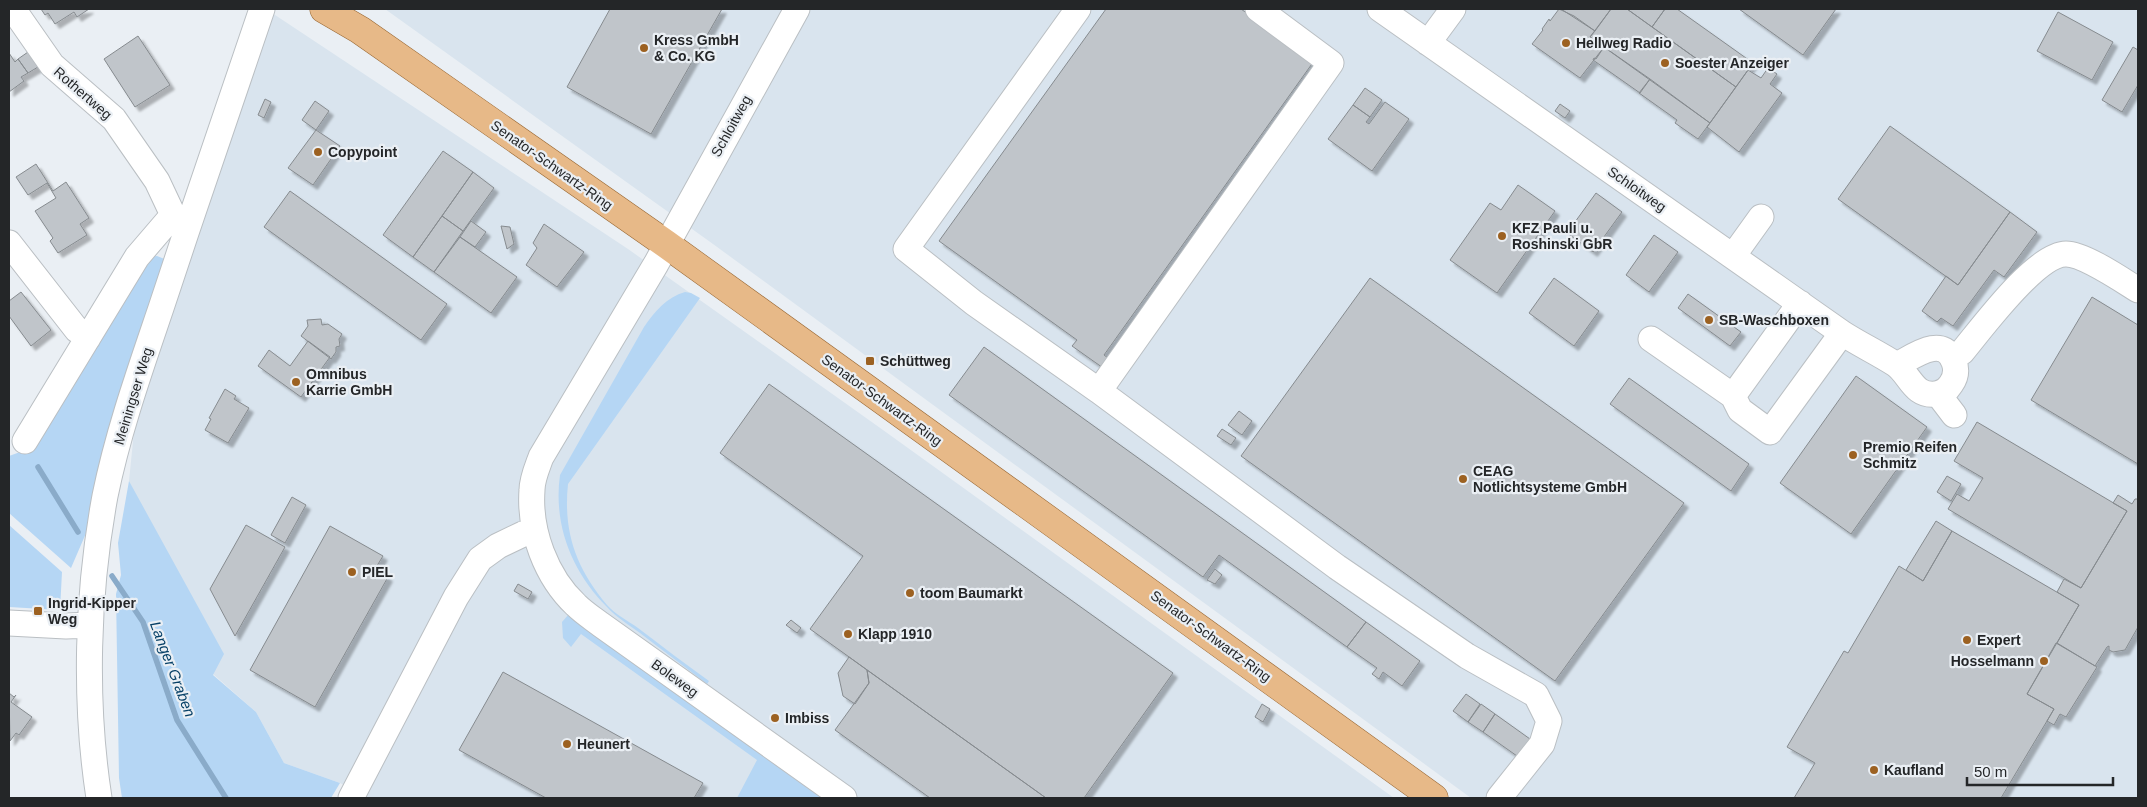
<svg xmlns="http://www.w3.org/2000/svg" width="2147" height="807" font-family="Arial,sans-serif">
<defs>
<filter id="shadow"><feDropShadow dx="4.5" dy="4.5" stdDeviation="1" flood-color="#0004"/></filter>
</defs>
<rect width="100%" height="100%" fill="#eaeff4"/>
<path fill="#d9e4ee" d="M385 9H2138V798H1471L713 244Z
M269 11 628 249 883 430 1394 798H368L340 783 284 763 256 712 213 674 129 481 137 402Z"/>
<path fill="#b5d6f4" d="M157 256 167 260 90 524 71 568 9 513V456L34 447 148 257Z
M685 292 691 293 700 298 568 484C563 532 576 568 607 605 615 614 628 621 638 628 662 646 685 664 709 681L707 684C685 667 662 650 640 633 629 625 616 617 607 607 572 572 553 525 560 475L644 327C654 312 667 297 685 292Z
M129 481 224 654 213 675 256 712 284 763 340 783 331 798H122L119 778 116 594 121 575 118 543Z
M9 525 62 572 60 610 9 607Z
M569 614 586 628 821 798H737L757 760 581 634 571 647 563 638 562 622Z"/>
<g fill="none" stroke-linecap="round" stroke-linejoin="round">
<path stroke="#8aabc9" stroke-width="5.5" d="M38 467 78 532
M112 576 143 622 177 720 226 798"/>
</g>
<path fill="#c0c5ca" stroke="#868b8f" filter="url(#shadow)" d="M41 9H89L77 17 74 12 55 24 48 13 45 15Z
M610 9H722L651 134 567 87Z
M1106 9H1241L1314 61 1104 355 1112 361 1106 370 1072 346 1077 340 939 241Z
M1559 9 1574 16 1595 31 1590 37 1604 47 1580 78 1532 44 1543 30 1542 29 1549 19 1550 21Z
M1561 9H1611L1595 31Z
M1611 9H1627L1736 87 1710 123 1590 37Z
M1627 9H1665L1652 27Z
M1665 9H1677L1753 63 1736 87 1652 27Z
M1739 9H1836L1803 55Z
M2058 12 2113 42 2092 80 2037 51Z
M138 36 170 85 135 107 104 59Z
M1604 47 1650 79 1640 93 1593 60 1594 58 1596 59Z
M2133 47 2138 50V85L2122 112 2102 100Z
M28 52 38 67 28 73 18 59Z
M9 53 15 62 18 59 28 73 21 77 24 81 9 92Z
M1768 68 1777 74 1770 84 1782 93 1739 152 1707 127 1748 70 1761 78Z
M1650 79 1710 123 1698 139 1675 123 1677 120 1639 93Z
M1365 88 1382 100 1370 117 1353 105Z
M265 99 271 102 264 118 258 115Z
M315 101 329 111 316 130 302 120Z
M1385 102 1409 119 1372 171 1328 139 1353 105 1370 117 1366 122 1369 124Z
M1560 104 1570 111 1565 118 1555 111Z
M1890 126 2010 212 1958 285 1838 199Z
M316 130 340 146 313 185 288 168Z
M443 151 473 172 413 257 383 235Z
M36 164 53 191 66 182 89 218 80 224 87 235 58 253 50 241 53 238 35 211 56 198 47 183 28 195 16 177Z
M473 172 494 188 463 231 442 216Z
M1518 185 1555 211 1497 293 1450 260 1490 203 1501 210Z
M290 191 447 304 421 340 264 227Z
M1596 193 1622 212 1593 252 1567 233Z
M2010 212 2037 232 2004 277 1994 270 1953 326 1941 318 1937 322 1922 311 1946 276 1958 285Z
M442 216 463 231 434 272 413 257Z
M471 221 486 232 475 247 460 237Z
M544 224 584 252 557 287 526 265 537 248 533 243Z
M501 226 510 227 514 244 507 249Z
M1654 235 1678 252 1649 292 1626 275Z
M460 237 517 277 491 313 434 272Z
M1370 278 1684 503 1555 681 1241 456Z
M1554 278 1599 311 1574 346 1529 313Z
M21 292 51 330 31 346 9 316V301Z
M1688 294 1741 332 1730 346 1678 308Z
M2092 297 2138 325V464L2031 400Z
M321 319 322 325 328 324 342 334 339 339 340 346 336 347V352L331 359 301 336 308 326 307 320Z
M308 341 330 357 301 397 258 366 269 350 290 366Z
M984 347 1366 622 1347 647 1219 555 1203 577 949 395Z
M1856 376 1927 427 1851 534 1780 483Z
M1629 378 1749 464 1731 491 1610 404Z
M769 384 1173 673 1084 798H1046L810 629 863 556 720 453Z
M225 389 236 396 234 399 249 408 228 443 205 430 211 419 209 418Z
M1239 411 1252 421 1242 435 1228 425Z
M1977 422 2127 511 2081 588 1948 509 1957 494 1969 501 1983 478 1954 461Z
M1222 429 1236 438 1231 445 1217 436Z
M1947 476 1961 484 1951 501 1937 492Z
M2118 495 2132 504 2135 499H2138V627L2125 650 2113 652 2109 650V646L2107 647 2095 666 2057 643 2079 605 2057 592 2064 579 2081 588 2127 511 2113 503Z
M292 497 306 505 285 543 271 535Z
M1936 521 1952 531 1923 581 1906 570Z
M246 525 285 547 235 636 210 589Z
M330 526 383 556 375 569 388 577 315 707 250 670Z
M1952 531 2079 605 2027 694 2054 709 2047 721 2001 798H1794L1815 763 1787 747 1844 651 1848 653 1899 566 1923 581Z
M1215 569 1222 575 1215 584 1207 580Z
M518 584 532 592 528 599 514 591Z
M791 620 801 628 797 633 786 625Z
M1366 622 1420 661 1402 686 1383 672 1379 679 1372 674 1377 668 1347 647Z
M2056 643 2097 667 2066 717 2060 714 2054 725 2047 721 2054 709 2027 694Z
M849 657 867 670 869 683 855 704 843 696 838 673Z
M867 670 1046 798H930L835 730 869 683Z
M503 672 703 783 694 798H546L459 750Z
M9 693 14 697 16 695 11 702 32 717 19 735 16 733 10 741Z
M1466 694 1480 704 1468 722 1453 711Z
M1262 704 1270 709 1263 722 1255 717Z
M1481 704 1495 714 1483 732 1468 722Z
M1495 714 1530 739 1517 756 1483 732Z"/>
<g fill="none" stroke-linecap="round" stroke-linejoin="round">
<g stroke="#babfc3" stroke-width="27">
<path id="minor" d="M13 9 52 65 114 119 157 181 173 215 189 223
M797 9 656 264 541 457C537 468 532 479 532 490 529 531 546 577 576 605 583 612 592 618 600 624L844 798
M1078 9 906 249 974 303 1099 391 1337 567 1467 656 1536 695 1549 721 1542 744 1499 798
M1380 9 1842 333C1859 344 1878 353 1895 364 1910 374 1913 397 1936 394 1943 393 1948 389 1951 384 1956 377 1957 370 1954 362 1943 334 1914 356 1897 365
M1428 43 1453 9
M9 243 77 330 88 338
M1733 256 1761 217
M1651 339 1733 396 1800 303
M1952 358 1962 352C1982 328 2036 254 2066 254 2084 254 2122 280 2138 290
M1099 391 1331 63 1258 9
M1938 394 1954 415
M1733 396 1740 410 1770 432 1842 333
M25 441 137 257 173 215
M9 623 66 626 90 625
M99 798C84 701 87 593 105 496 118 432 140 370 161 308 194 208 228 108 262 9
M351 798 456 597 480 559 498 546 523 534 535 531"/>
</g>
<g stroke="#986733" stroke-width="29">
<path id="major" d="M324 9 360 30 666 244 1434 798"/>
</g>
<use href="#minor" stroke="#fff" stroke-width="25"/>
<use href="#major" stroke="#e7b988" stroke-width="28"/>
</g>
<g fill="#9c6121" stroke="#eaeff4" stroke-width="2">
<circle cx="1566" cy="43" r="5"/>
<circle cx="644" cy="48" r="5"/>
<circle cx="1665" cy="63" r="5"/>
<circle cx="318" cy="152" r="5"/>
<circle cx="1502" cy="236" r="5"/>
<circle cx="1709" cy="320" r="5"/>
<rect x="865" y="356" width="10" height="10" rx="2.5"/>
<circle cx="296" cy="382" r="5"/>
<circle cx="1853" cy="455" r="5"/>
<circle cx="1463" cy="479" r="5"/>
<circle cx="352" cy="572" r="5"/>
<circle cx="910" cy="593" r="5"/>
<rect x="33" y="606" width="10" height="10" rx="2.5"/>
<circle cx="848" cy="634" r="5"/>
<circle cx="1967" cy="640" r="5"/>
<circle cx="2044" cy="661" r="5"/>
<circle cx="775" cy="718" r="5"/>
<circle cx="567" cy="744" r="5"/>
<circle cx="1874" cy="770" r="5"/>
</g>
<g text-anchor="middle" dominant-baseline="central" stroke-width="4.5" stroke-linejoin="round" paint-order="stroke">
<g font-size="14" font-weight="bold" fill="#242628" stroke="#eaeff4" text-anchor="start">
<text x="654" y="40">Kress GmbH<tspan x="654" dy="16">&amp; Co. KG</tspan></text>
<text x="1576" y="43">Hellweg Radio</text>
<text x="1675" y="63">Soester Anzeiger</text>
<text x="328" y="152">Copypoint</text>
<text x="1512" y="228">KFZ Pauli u.<tspan x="1512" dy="16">Roshinski GbR</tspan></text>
<text x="1719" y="320">SB-Waschboxen</text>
<text x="880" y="361">Schüttweg</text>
<text x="306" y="374">Omnibus<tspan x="306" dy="16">Karrie GmbH</tspan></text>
<text x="1863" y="447">Premio Reifen<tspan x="1863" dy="16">Schmitz</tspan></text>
<text x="1473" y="471">CEAG<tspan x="1473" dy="16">Notlichtsysteme GmbH</tspan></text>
<text x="362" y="572">PIEL</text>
<text x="920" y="593">toom Baumarkt</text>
<text x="48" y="603">Ingrid-Kipper<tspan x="48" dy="16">Weg</tspan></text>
<text x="858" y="634">Klapp 1910</text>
<text x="1977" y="640">Expert</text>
<text x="2034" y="661" text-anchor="end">Hosselmann</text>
<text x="785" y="718">Imbiss</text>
<text x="577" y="744">Heunert</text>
<text x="1884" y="770">Kaufland</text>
</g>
<g font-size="14" fill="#242628" stroke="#eaeff4">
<text transform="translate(83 93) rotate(41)">Rothertweg</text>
<text transform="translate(731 126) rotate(-61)">Schloitweg</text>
<text transform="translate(552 165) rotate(35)">Senator-Schwartz-Ring</text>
<text transform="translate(1637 189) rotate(35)">Schloitweg</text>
<text transform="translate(133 396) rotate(-73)">Meiningser Weg</text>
<text transform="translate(882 400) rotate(36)">Senator-Schwartz-Ring</text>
<text transform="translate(1211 636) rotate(36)">Senator-Schwartz-Ring</text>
<text transform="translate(675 678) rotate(36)">Boleweg</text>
</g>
<g font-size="15" font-style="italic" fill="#064067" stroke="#eaeff4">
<text transform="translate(173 669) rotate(69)">Langer Graben</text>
</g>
</g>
<rect width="2147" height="807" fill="none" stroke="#242628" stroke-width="20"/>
<path d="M1967 777v8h146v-8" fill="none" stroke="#242628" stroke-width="2.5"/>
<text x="1974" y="777" font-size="15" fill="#242628" stroke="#eaeff4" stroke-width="4" paint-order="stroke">50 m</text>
</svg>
